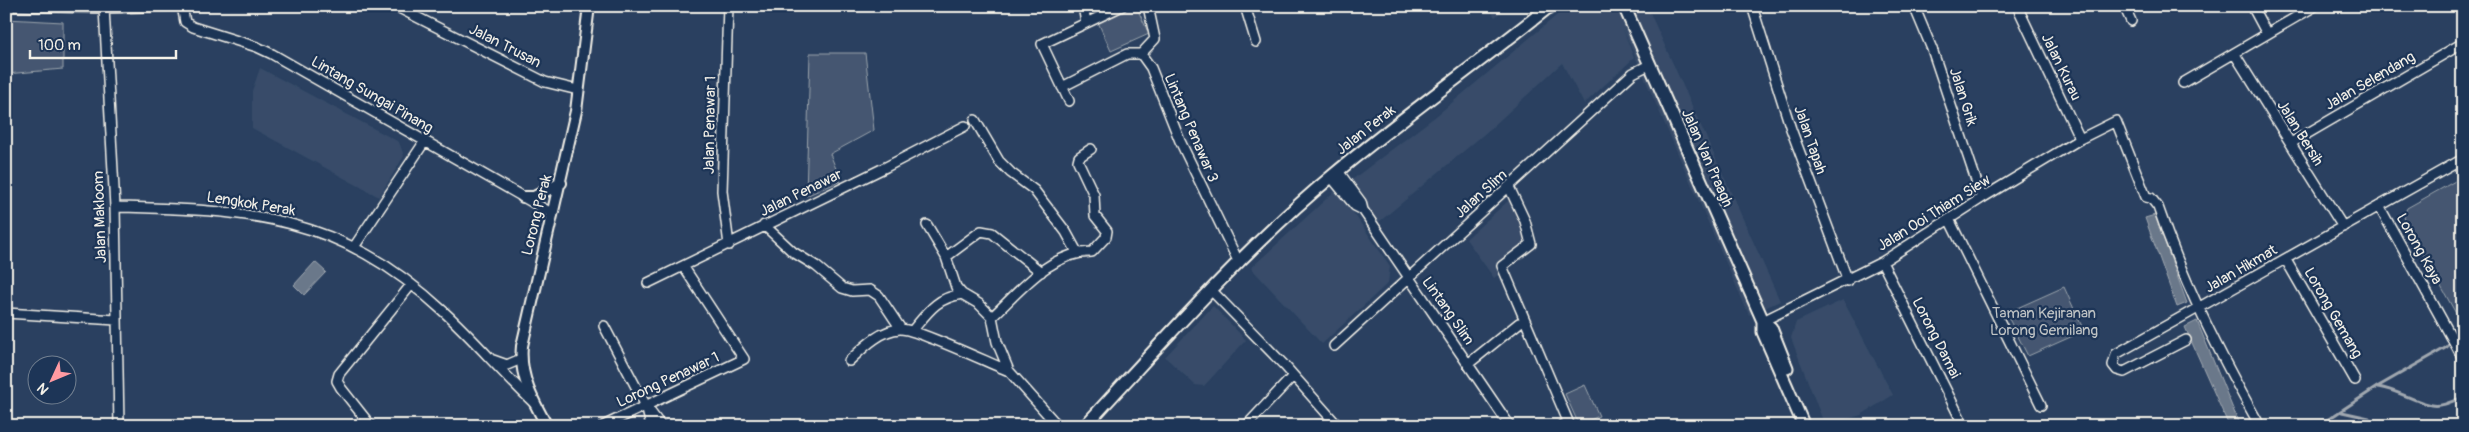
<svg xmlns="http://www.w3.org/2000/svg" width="2469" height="432" font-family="Pangolin,sans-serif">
<rect width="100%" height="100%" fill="#2a4060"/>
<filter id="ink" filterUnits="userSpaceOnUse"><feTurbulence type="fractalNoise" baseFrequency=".02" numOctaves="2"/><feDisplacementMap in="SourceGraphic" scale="10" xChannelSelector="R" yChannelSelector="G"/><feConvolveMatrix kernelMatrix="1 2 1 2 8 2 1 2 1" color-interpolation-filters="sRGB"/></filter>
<g filter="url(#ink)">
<path fill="#374c69" d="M1488 6H1508L1495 17Z
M1568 6H1647L1780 301 1749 315 1623 29 1634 58 1584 104 1562 63 1489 130 1379 222 1349 182 1436 116Z
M260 68 399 142 404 156 379 197 252 128V91Z
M1337 189 1390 266 1388 283 1322 344 1251 268Z
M1518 192 1536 246 1494 278 1466 239Z
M1843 300 1893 395 1861 415 1825 426 1791 338 1796 322Z
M1213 306 1246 340 1204 386 1195 385 1165 357Z"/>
<path fill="#445771" stroke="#9ca4ac" d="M1128 6H1136L1149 34 1111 51 1097 20Z
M6 19 63 22V69L6 74Z
M810 53H865L874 130 830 154 841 181 806 196Z
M2463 179V326L2405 222 2404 215 2407 208 2457 180Z
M2064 287 2084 331 2028 356 2006 313Z
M1585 385 1599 416 1579 425 1565 394Z"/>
<path fill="#6a788a" stroke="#a1a8b0" d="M2155 215 2187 303 2177 307 2145 218Z
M315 262 326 272 304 295 294 285Z
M2197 321 2240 426H2229L2185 327Z"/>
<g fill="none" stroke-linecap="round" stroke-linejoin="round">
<path stroke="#a1a8b0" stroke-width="3" d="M2378 387C2398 390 2414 402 2432 405 2442 407 2453 401 2463 397
M2342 412 2369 418 2374 426
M2318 426 2377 387 2447 347 2463 324"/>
<g stroke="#f4f1e8" stroke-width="12">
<path id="minor" d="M11 6 104 8 181 6
M182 6 185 22 193 27 257 47 272 54 553 214
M395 6 545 82 578 90
M728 6 722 191 729 245
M1083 6 1086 23
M1148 6 1155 39 1141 54 1151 68 1180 141 1239 263
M1245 6 1256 42
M1752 6 1791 129 1848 281
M1914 6 1932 49 1982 198
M2017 6 2080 139
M2124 6 2131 21
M2252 6 2267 34
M104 8 115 207 119 426
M2234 53 2343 227
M2183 83 2315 6
M1062 87 1127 54H1141
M1069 101 1042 44 1122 6
M975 120 999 161 1011 173 1034 190 1066 232 1077 252
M2291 143 2463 43
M1338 171 1361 202 1363 210 1510 426
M1331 177 1355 206 1363 210
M1509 187 1525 221 1531 244 1502 266 1570 426
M2379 206 2463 358
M115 207C250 210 338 214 443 311 475 340 502 373 534 403
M1949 219 2041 405
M764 225 793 252 816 266 842 288 852 291 870 290 879 296 901 329
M927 225 946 257 956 287 962 294
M354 247 425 141
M946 257 981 231 992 233 1041 272
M2286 260 2355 380
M1882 262 1964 426
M648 283 886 167 965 126
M1211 290 1285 366 1338 426
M6 313 116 320
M992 317C1021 290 1050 252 1092 252L1106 237 1107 231 1095 216 1094 195 1078 161 1079 157 1091 149
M1763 321 1882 262 1982 198 2080 139 2116 121 2146 197 2151 198 2158 207C2184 284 2220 355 2260 426
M604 326 646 406 661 426
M912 331C928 312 936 298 962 294L979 304 992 317 997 342 1009 371 1058 426
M2186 340 2124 372 2117 370 2113 365 2116 354 2463 159
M1334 346 1633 73 1649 65
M493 360 507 365 521 359
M849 361C863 348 880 330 900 329 915 328 991 364 1009 371
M1468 364 1519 323
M646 406 651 426
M371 426 341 388 337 381 339 374 411 285
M603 426 744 359 683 266
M1246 426 1293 376
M1562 426V425"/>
</g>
<g stroke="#f4f1e8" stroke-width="14">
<path id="tertiary" d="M523 197H534L561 183
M547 426C533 401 519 376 522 346L576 111 589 6"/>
</g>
<g stroke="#f4f1e8" stroke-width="15">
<path id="secondary" d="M1624 6 1763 321V332L1804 426
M1763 321 1771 328 1787 368
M1085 426C1164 340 1242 251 1332 176 1402 117 1478 64 1550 6"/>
</g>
<g stroke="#f4f1e8" stroke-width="16">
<path id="primary" d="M1549 7V6"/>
</g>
<use href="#minor" stroke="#1d3557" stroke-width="9"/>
<use href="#tertiary" stroke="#1d3557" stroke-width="10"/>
<use href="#secondary" stroke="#1d3557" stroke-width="11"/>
<use href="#primary" stroke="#1d3557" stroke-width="12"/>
</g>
</g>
<g text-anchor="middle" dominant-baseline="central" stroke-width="4.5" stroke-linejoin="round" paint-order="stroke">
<g font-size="15" fill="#f4f1e8" stroke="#1d3557">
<text transform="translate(505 46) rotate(27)">Jalan Trusan</text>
<text transform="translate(2061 67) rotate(64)">Jalan Kurau</text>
<text transform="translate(2370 81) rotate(-30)">Jalan Selendang</text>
<text transform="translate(372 95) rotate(30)">Lintang Sungai Pinang</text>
<text transform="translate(1963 97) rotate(72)">Jalan Grik</text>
<text transform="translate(710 125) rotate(-89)">Jalan Penawar 1</text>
<text transform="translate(1191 128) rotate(67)">Lintang Penawar 3</text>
<text transform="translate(1366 130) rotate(-38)">Jalan Perak</text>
<text transform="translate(2300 133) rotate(58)">Jalan Bersih</text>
<text transform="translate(1810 140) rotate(71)">Jalan Tapah</text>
<text transform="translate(1707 158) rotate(66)">Jalan Van Praagh</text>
<text transform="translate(801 193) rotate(-26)">Jalan Penawar</text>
<text transform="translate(1481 194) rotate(-42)">Jalan Slim</text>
<text transform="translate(251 204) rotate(9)">Lengkok Perak</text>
<text transform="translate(1934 213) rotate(-32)">Jalan Ooi Thiam Siew</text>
<text transform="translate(537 215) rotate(-76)">Lorong Perak</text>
<text transform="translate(100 217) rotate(-92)">Jalan Makloom</text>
<text transform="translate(2419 249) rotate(61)">Lorong Kaya</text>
<text transform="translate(2241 269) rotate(-30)">Jalan Hikmat</text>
<text transform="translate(1448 311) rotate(55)">Lintang Slim</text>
<text transform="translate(2333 313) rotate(60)">Lorong Gemang</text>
<text transform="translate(1936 338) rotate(63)">Lorong Damai</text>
<text transform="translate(668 380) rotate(-25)">Lorong Penawar 1</text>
</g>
<g font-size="15" fill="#bfc3c4" stroke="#1d3557">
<text x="2044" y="313">Taman Kejiranan<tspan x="2044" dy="17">Lorong Gemilang</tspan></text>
</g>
</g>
<rect width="2469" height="432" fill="none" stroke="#1d3557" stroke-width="25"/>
<rect x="12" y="12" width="2444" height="407" fill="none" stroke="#f4f1e8" stroke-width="2" filter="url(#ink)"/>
<g transform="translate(52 380) rotate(226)"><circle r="24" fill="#1d3557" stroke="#738091"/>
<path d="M0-4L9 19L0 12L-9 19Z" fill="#ff9aa2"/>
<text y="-8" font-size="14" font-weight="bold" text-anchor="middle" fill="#f4f1e8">N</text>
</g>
<path d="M30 50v8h146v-8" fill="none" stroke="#f4f1e8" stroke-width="2.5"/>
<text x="38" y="50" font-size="15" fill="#f4f1e8" stroke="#1d3557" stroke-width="4" paint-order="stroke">100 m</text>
</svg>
